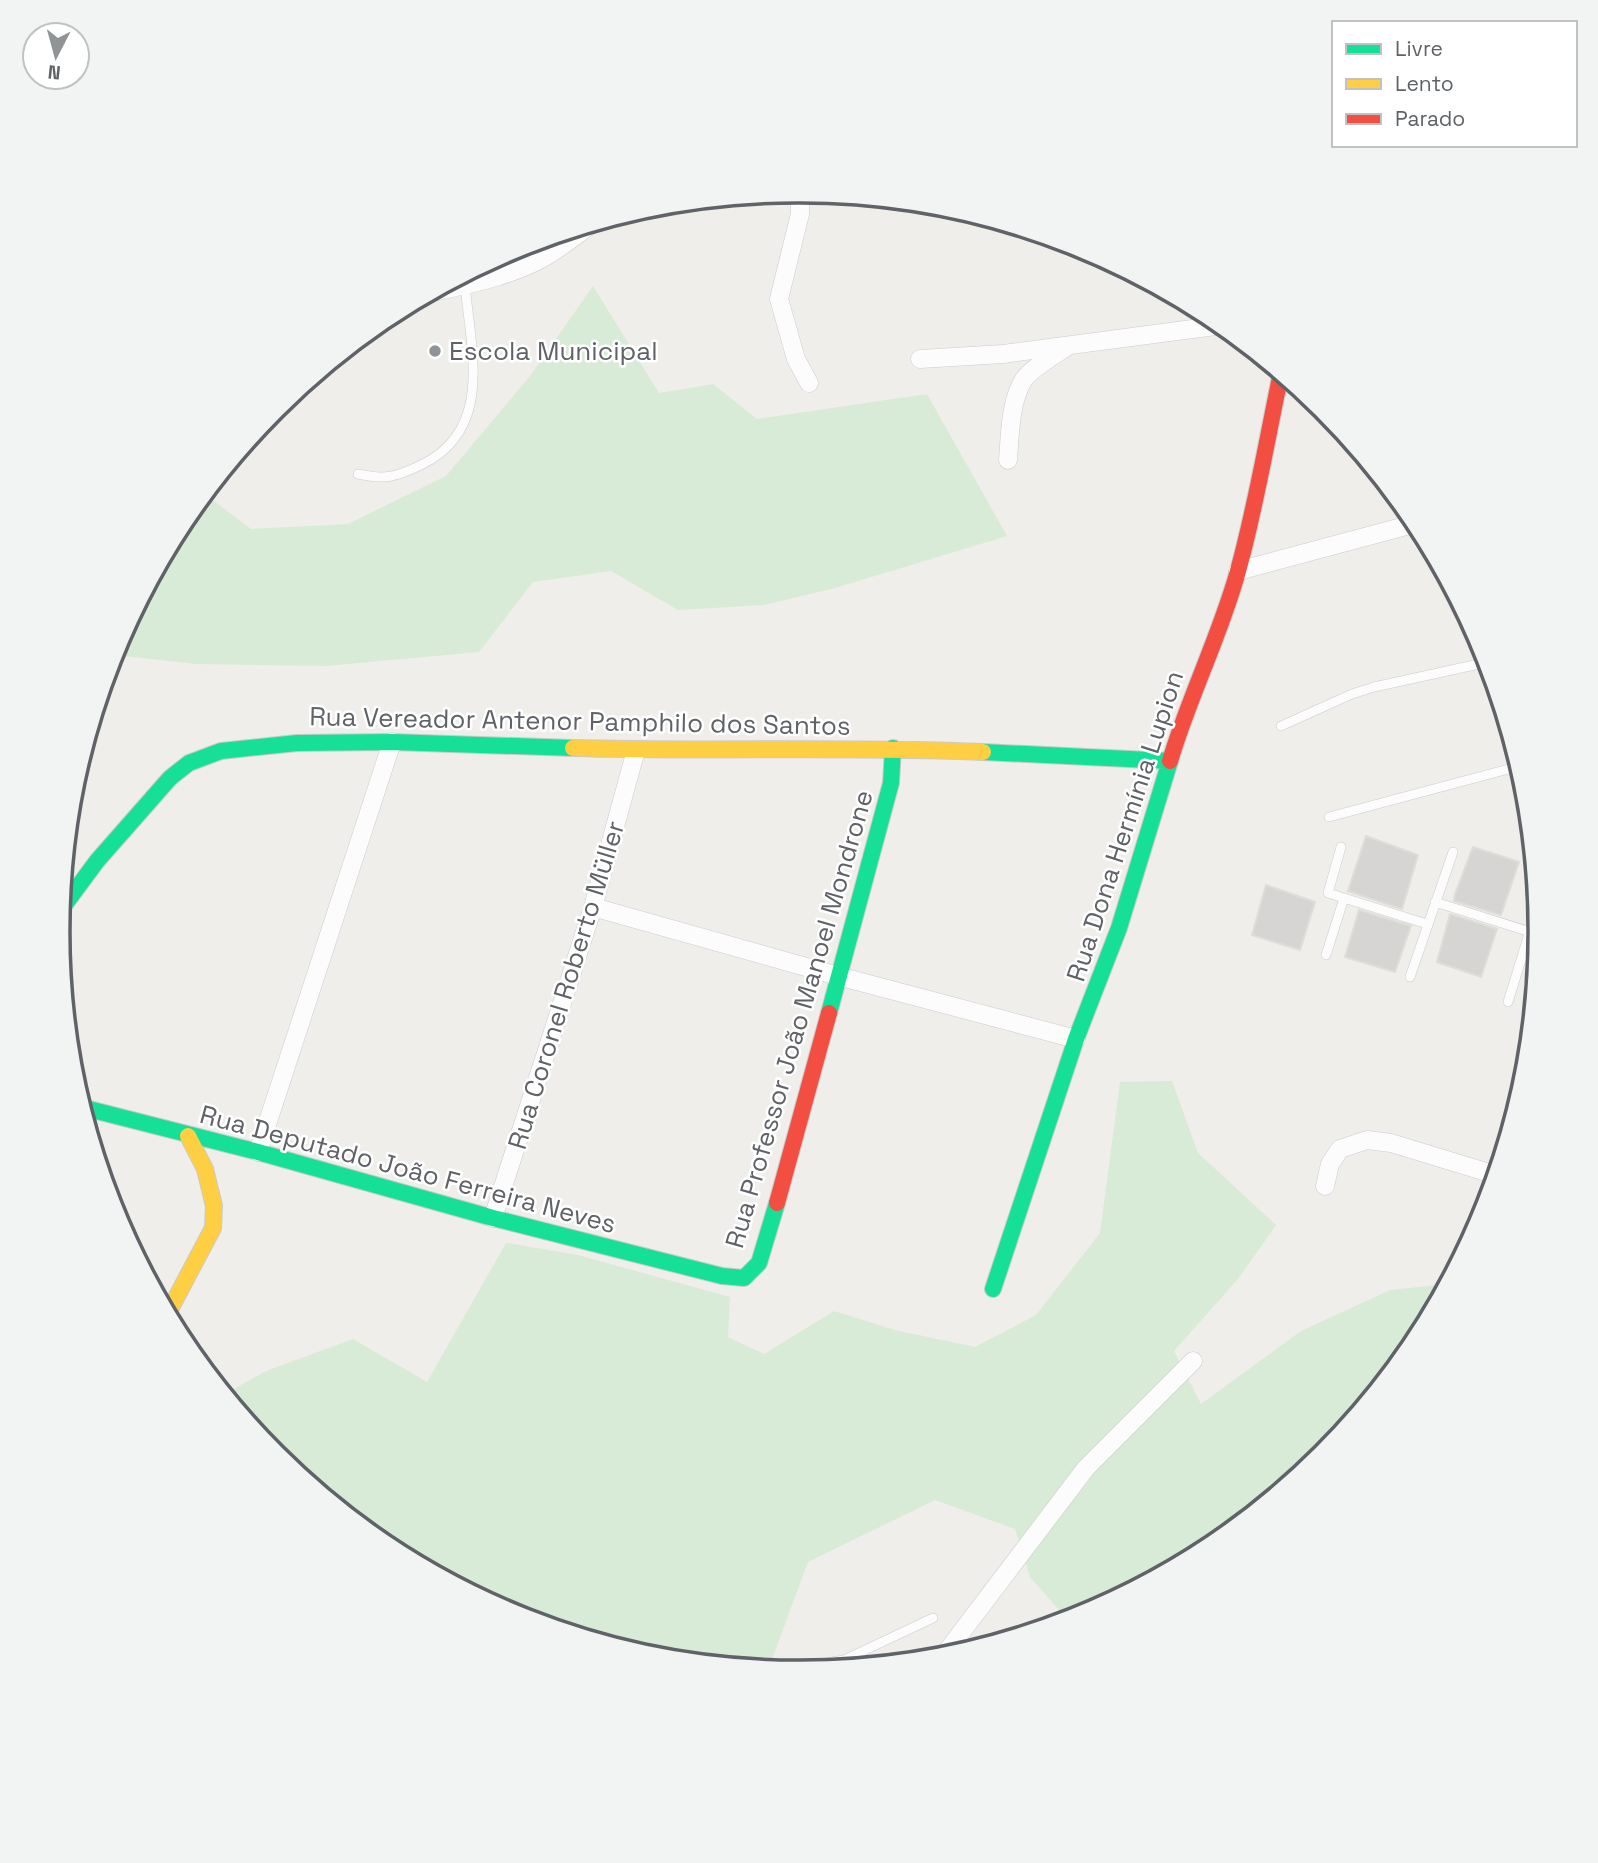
<svg xmlns="http://www.w3.org/2000/svg" width="1598" height="1863" font-family="'Space Grotesk',sans-serif">
<rect width="100%" height="100%" fill="#efeeea"/>
<path fill="#d8ebd6" d="M593 286 659 393 713 384 757 419 927 394 1007 536 835 588 764 605 678 610 611 571 533 582 479 652 326 666 196 664 123 656 101 691 114 647 183 519 199 500 214 501 251 529 348 524 446 476 530 376Z
M1172 1081 1198 1153 1276 1225 1238 1279 1174 1351 1201 1404 1301 1331 1390 1290 1447 1284 1415 1344 1323 1456 1210 1548 1082 1616 1069 1621 1030 1577 1015 1529 935 1500 808 1562 768 1670 654 1658 515 1616 387 1548 275 1455 225 1394 266 1371 353 1339 427 1382 506 1243 578 1255 730 1297 728 1337 764 1354 834 1311 895 1330 975 1347 1036 1315 1100 1233 1120 1082Z"/>
<path fill="#d6d5d3" stroke="#deddd9" stroke-width="2" d="M1366 836 1418 855 1402 909 1348 891Z
M1473 847 1519 862 1501 915 1454 901 1455 894Z
M1266 885 1315 902 1300 950 1252 935Z
M1359 910 1411 926 1395 972 1345 957Z
M1450 914 1497 929 1481 977 1437 962Z"/>
<g fill="none" stroke-linecap="round" stroke-linejoin="round">
<g stroke="#cbcccc" stroke-width="10">
<path id="lane" d="M358 474C385 480 396 477 421 465 494 430 471 351 465 285
M1281 726 1352 694 1374 687 1488 662
M1329 817 1520 766
M1341 847 1328 893 1427 924
M1435 902 1540 935
M1326 955 1344 898
M1410 977 1453 852
M1508 1002 1538 905
M792 1672 796 1668 844 1660 933 1618"/>
</g>
<g stroke="#cbcccc" stroke-width="19">
<path id="street" d="M800 190V214L779 299 796 359 809 383
M429 293C469 284 513 276 548 255 564 245 578 234 593 223
M920 359 1003 354 1223 325
M1008 460C1010 435 1010 401 1024 379 1032 368 1056 354 1068 346
M1238 571 1417 523
M593 907 838 976 1076 1039
M258 1152 392 742
M1325 1186 1330 1164 1340 1149 1367 1140 1391 1143 1496 1175
M493 1218 593 907 636 750
M941 1659 1086 1468 1193 1361"/>
</g>
<g stroke="#cacacb" stroke-width="18">
<path id="fast" d="M983 752 1170 761
M60 911 97 861 170 778 189 763 221 751 297 743 392 742 573 748
M829 1013 891 783 893 748
M81 1107 258 1152 493 1218 722 1276 744 1278 759 1263 777 1203
M993 1289 1076 1039 1119 928 1170 761"/>
</g>
<g stroke="#cacacb" stroke-width="18">
<path id="slow" d="M573 748C709 752 846 746 983 752
M167 1315 213 1228 214 1206 205 1169 188 1136"/>
</g>
<g stroke="#cacacb" stroke-width="18">
<path id="jam" d="M1170 761C1189 697 1220 636 1238 571 1256 506 1267 439 1281 373
M777 1203 829 1013"/>
</g>
<use href="#lane" stroke="#fdfcfc" stroke-width="9"/>
<use href="#street" stroke="#fdfcfc" stroke-width="18"/>
<use href="#fast" stroke="#16e098" stroke-width="16"/>
<use href="#slow" stroke="#ffcf43" stroke-width="16"/>
<use href="#jam" stroke="#f24e42" stroke-width="16"/>
</g>
<circle fill="#919496" stroke="#fff" stroke-width="2.5" cx="435" cy="351" r="7"/>
<g text-anchor="middle" dominant-baseline="central" stroke-width="5" stroke-linejoin="round" paint-order="stroke">
<g font-size="26" fill="#5f6368" stroke="#fff" text-anchor="start">
<text x="449" y="351">Escola Municipal</text>
</g>
<g font-size="26" fill="#5f6368" stroke="#fff">
<text transform="translate(580 721) rotate(1)">Rua Vereador Antenor Pamphilo dos Santos</text>
<text transform="translate(1125 826) rotate(-72)">Rua Dona Hermínia Lupion</text>
<text transform="translate(566 985) rotate(-73)">Rua Coronel Roberto Müller</text>
<text transform="translate(799 1019) rotate(-74)">Rua Professor João Manoel Mondrone</text>
<text transform="translate(408 1169) rotate(15)">Rua Deputado João Ferreira Neves</text>
</g>
</g>
<path d="M0 0H1598V1863H0ZM798 203H800A728 728 0 0 1 1528 931V932A728 728 0 0 1 800 1660H798A728 728 0 0 1 70 932V931A728 728 0 0 1 798 203Z" fill="#f2f3f3" fill-rule="evenodd"/>
<path fill="none" stroke="#5f6368" stroke-width="3.5" d="M798 203H800A728 728 0 0 1 1528 931V932A728 728 0 0 1 800 1660H798A728 728 0 0 1 70 932V931A728 728 0 0 1 798 203Z"/>
<rect x="1332" y="21" width="245" height="126" fill="#ffffff" stroke="#bfc1c3" stroke-width="2"/>
<rect x="1346" y="44" width="35" height="10" fill="#16e098" stroke="#bfc1c3" stroke-width="2"/>
<text x="1395" y="56" font-size="21" fill="#5f6368">Livre</text>
<rect x="1346" y="79" width="35" height="10" fill="#ffcf43" stroke="#bfc1c3" stroke-width="2"/>
<text x="1395" y="91" font-size="21" fill="#5f6368">Lento</text>
<rect x="1346" y="114" width="35" height="10" fill="#f24e42" stroke="#bfc1c3" stroke-width="2"/>
<text x="1395" y="126" font-size="21" fill="#5f6368">Parado</text>
<g transform="translate(56 56) rotate(186)"><circle r="33" fill="#ffffff" stroke="#bfc1c3" stroke-width="2"/>
<path d="M0-5L12 26L0 18L-12 26Z" fill="#919496"/>
<text y="-10" font-size="19" font-weight="bold" text-anchor="middle" fill="#5f6368">N</text>
</g>
</svg>
